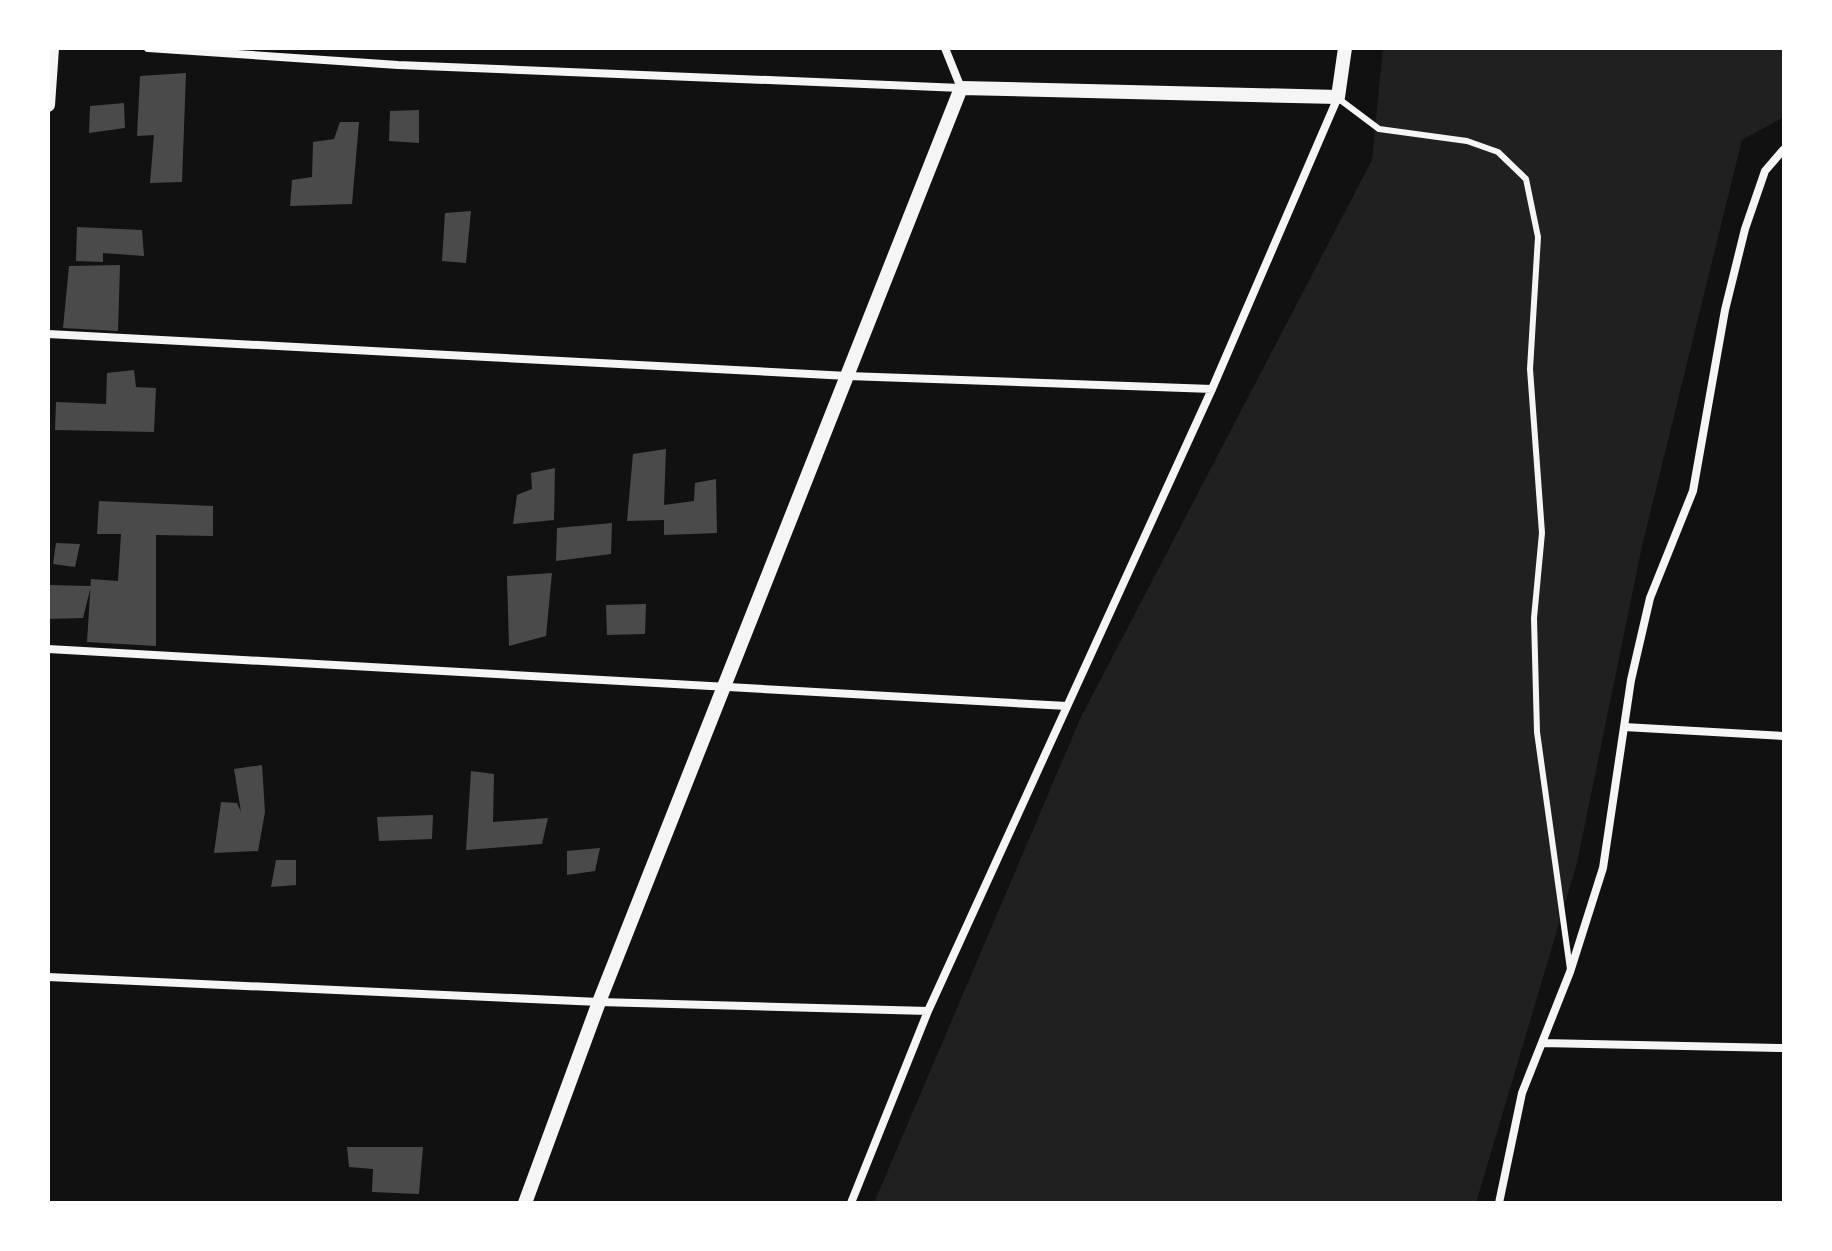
<svg xmlns="http://www.w3.org/2000/svg" width="1832" height="1251" font-family="Ubuntu,sans-serif">
<rect width="100%" height="100%" fill="#111"/>
<path fill="#202020" d="M1383 48H1784V117L1742 140 1642 546 1577 863 1476 1203H874L1081 717 1372 160Z"/>
<path fill="#4a4a4a" d="M186 73 182 182 150 183 154 135 137 136 140 76Z
M124 103 125 128 89 133 90 106Z
M419 110V143L389 141 390 111Z
M340 122H359L352 204 290 206 292 180 312 177 313 142 334 139Z
M471 211 466 263 442 261 445 213Z
M77 227 142 230 144 256 103 253V262L76 261Z
M120 265 118 331 63 328 69 266Z
M134 370 136 387 156 388 154 432 55 430 56 402 106 404 107 373Z
M666 449 664 505 694 501 695 483 716 479 717 533 664 535V520L627 521 633 454Z
M555 468 554 520 513 524 517 495 532 489 531 473Z
M99 501 213 506V536L156 535V646L87 642 91 579 118 581 121 534H97Z
M612 523 611 554 556 561 557 528Z
M56 543 80 544 75 567 53 564Z
M552 573 546 636 509 646 507 576Z
M48 585 91 586 83 618 48 619Z
M646 604 645 634 607 635 606 605Z
M262 765 265 812 258 851 214 853 221 802 237 803 241 812 234 769Z
M471 771 494 774 493 822 548 818 542 844 466 850Z
M433 815 432 839 379 841 377 817Z
M600 848 595 871 567 875V851Z
M276 860H296V885L271 887Z
M347 1147H423L419 1194 372 1192 373 1169 349 1167Z"/>
<g fill="none" stroke-linecap="round" stroke-linejoin="round">
<path stroke="#f5f5f5" stroke-width="6" d="M1339 99 1379 129 1467 141 1498 152 1526 179 1538 237 1530 369 1542 533 1534 618 1537 732 1570 969"/>
<path stroke="#f5f5f5" stroke-width="8" d="M148 48 398 65 961 88 945 48
M48 334 848 376 1212 389
M48 649 1067 706
M1624 727 1784 736
M48 977 599 1002 928 1011
M1542 1043 1784 1048
M851 1203 928 1011 1212 389 1338 97
M1499 1203 1522 1093 1570 972 1603 868 1631 680 1650 598 1693 491 1725 310 1745 229 1765 171 1784 149"/>
<path stroke="#f5f5f5" stroke-width="14" d="M48 105 52 48
M525 1203 599 1002 961 88 1338 97 1345 48"/>
</g>
<rect width="1832" height="1251" fill="none" stroke="#ffffff" stroke-width="100"/>
</svg>
